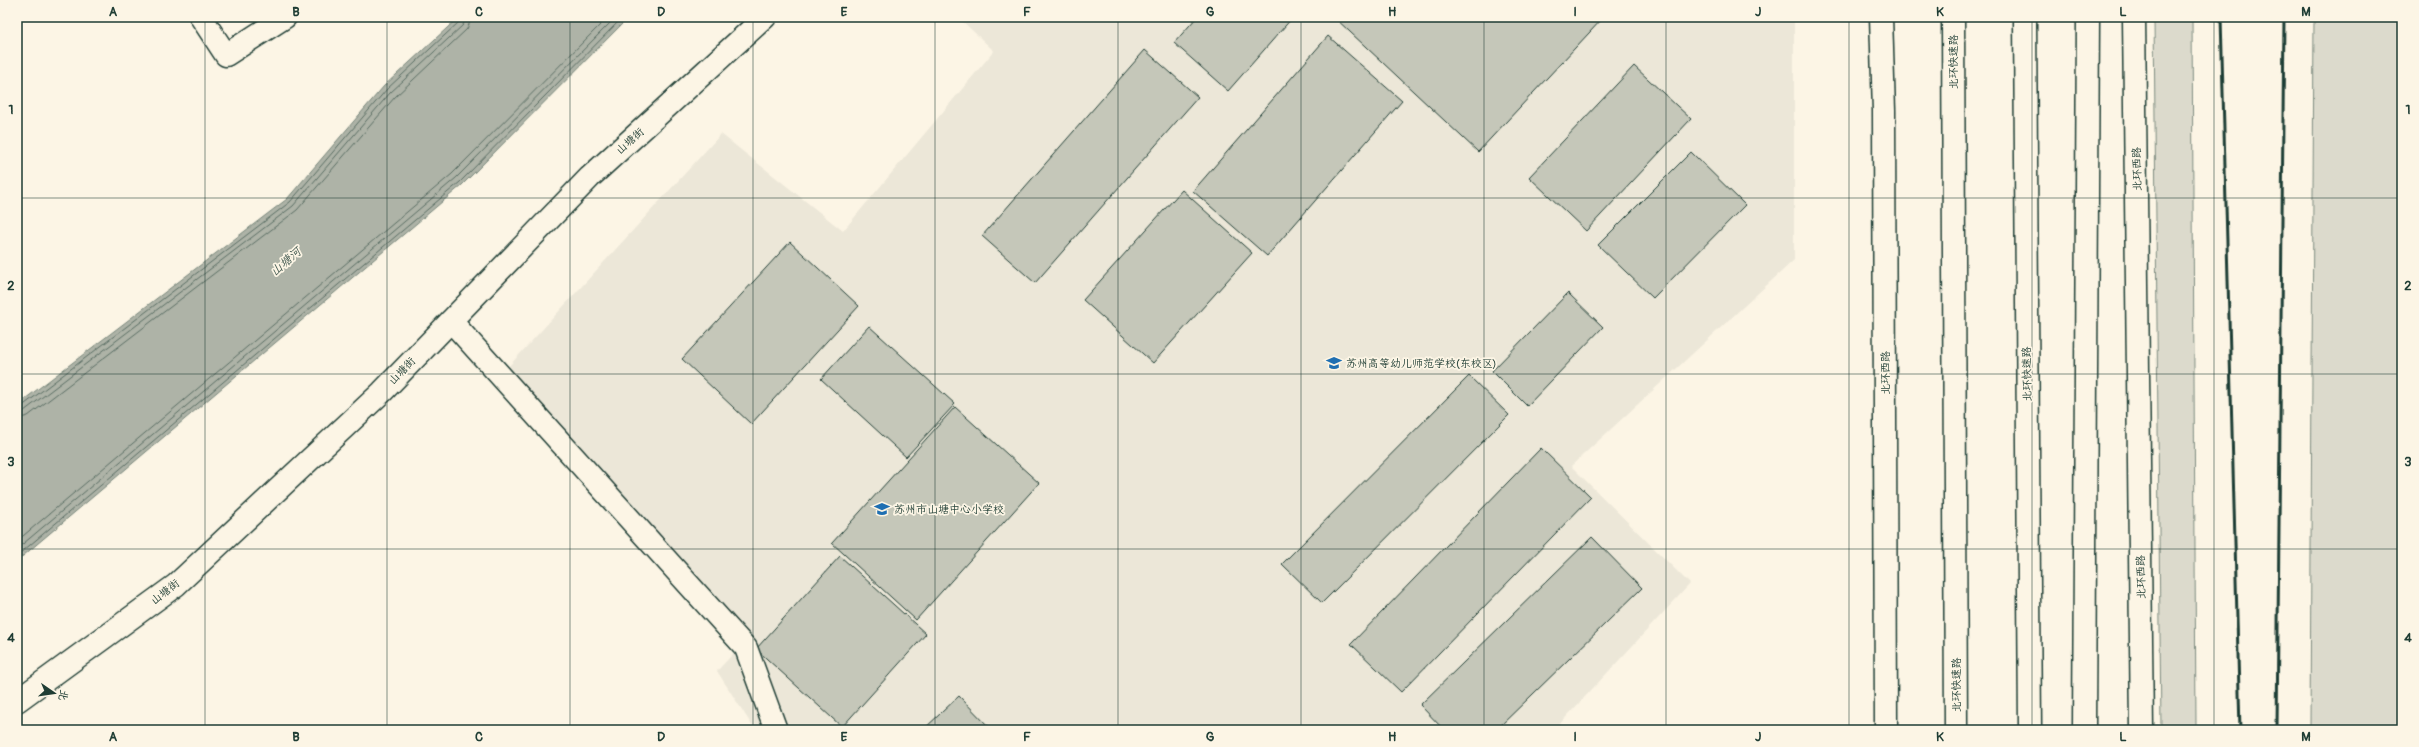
<svg xmlns="http://www.w3.org/2000/svg" width="2419" height="747" font-family="Pangolin,'LXGW WenKai TC',sans-serif">
<rect width="100%" height="100%" fill="#fcf5e5"/>
<filter id="ink" filterUnits="userSpaceOnUse"><feTurbulence type="fractalNoise" baseFrequency=".025" numOctaves="2"/><feDisplacementMap in="SourceGraphic" scale="8" xChannelSelector="R" yChannelSelector="G"/><feConvolveMatrix kernelMatrix="1 2 1 2 8 2 1 2 1" color-interpolation-filters="sRGB"/></filter>
<g filter="url(#ink)">
<path fill="#ece7d8" d="M958 17H1794V260L1571 466 1690 584 1554 730H755L717 671 747 639 498 378 721 134 843 231 994 51Z"/>
<path fill="#dcdacc" stroke="#7e8c80" d="M2154 17H2192L2196 730H2161Z
M2314 17H2401L2402 730H2310Z"/>
<path fill="#aeb3a7" stroke="#758479" d="M459 17H629L462 185 17 561V405L287 199 384 86Z"/>
<g fill="none" stroke-linecap="round" stroke-linejoin="round">
<path stroke="#586c62" stroke-width="1" d="M17 408 21 407 290 202 387 89 459 22 461 17
M17 413 24 411 293 206 390 93 463 25 466 17
M17 419 28 416 297 210 395 97 467 29 472 17
M17 541 452 174 608 17
M17 549 456 178 616 17
M17 556 460 182 623 17"/>
</g>
<path fill="#c5c7b9" stroke="#1f3d34" d="M1197 17H1293L1228 91 1174 43Z
M1334 17H1603V18L1478 152Z
M1328 36 1402 101 1267 256 1193 191Z
M1145 50 1198 97 1035 283 982 236Z
M1634 66 1691 119 1586 231 1529 177Z
M1691 152 1745 205 1653 298 1598 245Z
M1182 190 1252 253 1153 363 1083 300Z
M790 242 859 306 751 424 682 359Z
M1568 293 1603 327 1527 406 1492 371Z
M869 326 955 404 906 457 821 379Z
M1469 376 1509 415 1322 603 1282 564Z
M955 407 1039 483 916 620 832 543Z
M1541 448 1591 497 1401 692 1351 644Z
M1592 537 1642 588 1496 730H1444L1420 705Z
M840 556 926 634 842 727 756 649Z
M959 696 992 730H923Z"/>
<g fill="none" stroke-linecap="round" stroke-linejoin="round">
<g stroke="#1f3d34" stroke-width="25">
<path id="minor" d="M201 17 226 55 285 17
M451 321 746 648 776 730"/>
</g>
<g stroke="#1f3d34" stroke-width="25">
<path id="tertiary" d="M17 701 176 585 382 392 590 177 765 17"/>
</g>
<g stroke="#1f3d34" stroke-width="25">
<path id="primary" d="M1881 17 1884 111 1886 730
M2134 17 2142 730
M2084 730 2088 17"/>
</g>
<g stroke="#1f3d34" stroke-width="25">
<path id="trunk" d="M1953 17 1956 730
M2025 17 2030 730"/>
</g>
<use href="#minor" stroke="#fcf5e5" stroke-width="22"/>
<use href="#tertiary" stroke="#fcf5e5" stroke-width="22"/>
<use href="#primary" stroke="#fcf5e5" stroke-width="22"/>
<use href="#trunk" stroke="#fcf5e5" stroke-width="22"/>
<path stroke="#1f3d34" stroke-width="3" d="M2221 17 2240 730
M2277 730 2284 17"/>
</g>
</g>
<path fill="none" stroke="#1f3d34" stroke-width="1" stroke-opacity="0.55" d="M205 17V730M387 17V730M570 17V730M753 17V730M935 17V730M1118 17V730M1301 17V730M1484 17V730M1666 17V730M1849 17V730M2032 17V730M2214 17V730M17 198H2402M17 374H2402M17 549H2402"/>
<defs>
<g id="university-bare" transform="scale(1.2)"><path d="M0-5L7-2L0 1L-7-2ZM-4 1L0 2.5L4 1V4Q0 6-4 4Z" fill="#1f6fb2" stroke="#fcf5e5" stroke-width="2.5" paint-order="stroke"/></g>
<g id="school-bare" transform="scale(1.2)"><path d="M0-5L7-2L0 1L-7-2ZM-4 1L0 2.5L4 1V4Q0 6-4 4Z" fill="#1f6fb2" stroke="#fcf5e5" stroke-width="2.5" paint-order="stroke"/></g>
</defs>
<g fill-rule="evenodd">
<use href="#university-bare" x="1334" y="363"/>
<use href="#school-bare" x="882" y="509"/>
</g>
<g text-anchor="middle" dominant-baseline="central" stroke-width="3.5" stroke-linejoin="round" paint-order="stroke">
<g font-size="11" fill="#1f3d34" stroke="#fcf5e5">
<text transform="translate(1953 62) rotate(-90)">北环快速路</text>
<text transform="translate(630 141) rotate(-42)">山塘街</text>
<text transform="translate(2137 169) rotate(-91)">北环西路</text>
<text transform="translate(402 371) rotate(-46)">山塘街</text>
<text transform="translate(1885 373) rotate(-90)">北环西路</text>
<text transform="translate(2027 374) rotate(-91)">北环快速路</text>
<text transform="translate(2141 577) rotate(-91)">北环西路</text>
<text transform="translate(165 592) rotate(-38)">山塘街</text>
<text transform="translate(1956 685) rotate(-90)">北环快速路</text>
</g>
<g font-size="11" fill="#1f3d34" stroke="#fcf5e5" text-anchor="start">
<text x="1346" y="363">苏州高等幼儿师范学校(东校区)</text>
<text x="894" y="509">苏州市山塘中心小学校</text>
</g>
<g font-size="12" font-style="italic" fill="#435a51" stroke="#fcf5e5">
<text transform="translate(286 262) rotate(-41)">山塘河</text>
</g>
</g>
<rect width="2419" height="747" fill="none" stroke="#fcf5e5" stroke-width="44"/>
<g transform="translate(54 693) rotate(103)" stroke="#fcf5e5" stroke-width="3" paint-order="stroke">
<path d="M0-3L7 15L0 10L-7 15Z" fill="#1f3d34"/>
<text y="-6" font-size="11" font-weight="bold" text-anchor="middle" fill="#1f3d34">北</text>
</g>
<rect x="22" y="22" width="2375" height="703" fill="none" stroke="#1f3d34" stroke-width="1.5"/>
<g font-size="13" text-anchor="middle" font-weight="bold" fill="#1f3d34">
<text x="113" y="16">A</text>
<text x="296" y="16">B</text>
<text x="479" y="16">C</text>
<text x="661" y="16">D</text>
<text x="844" y="16">E</text>
<text x="1027" y="16">F</text>
<text x="1210" y="16">G</text>
<text x="1392" y="16">H</text>
<text x="1575" y="16">I</text>
<text x="1758" y="16">J</text>
<text x="1940" y="16">K</text>
<text x="2123" y="16">L</text>
<text x="2306" y="16">M</text>
<text x="11" y="114">1</text>
<text x="2408" y="114">1</text>
<text x="11" y="290">2</text>
<text x="2408" y="290">2</text>
<text x="11" y="466">3</text>
<text x="2408" y="466">3</text>
<text x="11" y="642">4</text>
<text x="2408" y="642">4</text>
<text x="113" y="741">A</text>
<text x="296" y="741">B</text>
<text x="479" y="741">C</text>
<text x="661" y="741">D</text>
<text x="844" y="741">E</text>
<text x="1027" y="741">F</text>
<text x="1210" y="741">G</text>
<text x="1392" y="741">H</text>
<text x="1575" y="741">I</text>
<text x="1758" y="741">J</text>
<text x="1940" y="741">K</text>
<text x="2123" y="741">L</text>
<text x="2306" y="741">M</text>
</g>
</svg>
